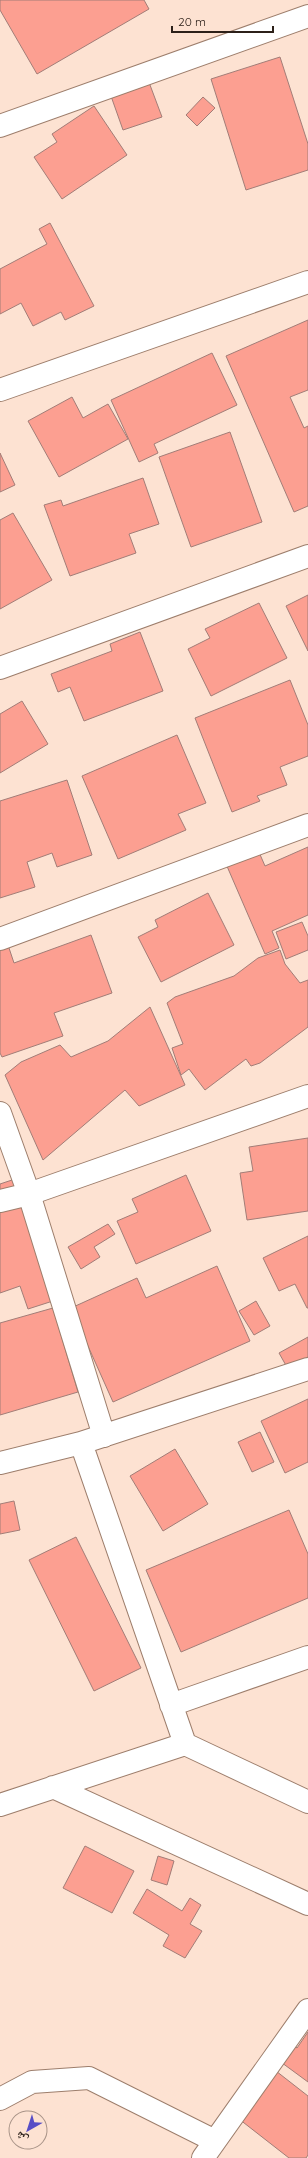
<svg xmlns="http://www.w3.org/2000/svg" width="308" height="2158" font-family="Quicksand,'Noto Naskh Arabic',sans-serif">
<rect width="100%" height="100%" fill="#fde2d2"/>
<path fill="#fc9f91" stroke="#a27d77" d="M0 0H144L149 9 37 74 0 10Z
M280 57 308 144V170L246 190 211 79Z
M144 69 162 117 123 130 106 82Z
M203 97 215 108 197 126 186 115Z
M94 106 127 155 62 199 34 157 57 142 52 134Z
M50 223 94 306 65 320 61 312 33 326 21 303 0 314V269L47 244 39 229Z
M308 320V390L290 397 304 428 308 426V506L294 512 226 356Z
M212 353 237 405 154 444 158 453 139 462 111 400Z
M72 397 83 418 108 404 128 439 59 477 28 421Z
M230 432 262 522 191 547 159 457Z
M0 453 15 485 0 492Z
M143 478 159 524 129 534 136 553 70 576 44 505 61 500 63 506Z
M13 513 52 580 0 609V520Z
M308 595V651L286 606Z
M259 603 287 658 211 696 188 649 210 638 205 629Z
M140 632 163 691 84 721 70 687 58 692 51 674 112 651 110 644Z
M290 680 308 725V756L280 767 287 785 257 796 260 801 232 812 195 718Z
M22 701 48 744 0 773V714Z
M177 735 206 803 178 814 186 830 118 859 82 776Z
M67 780 92 855 57 867 52 853 27 862 35 887 0 898V801Z
M255 843 265 866 308 847V915L272 931 279 948 265 954 223 857Z
M208 893 234 945 161 982 138 937 158 927 155 920Z
M302 922 308 936V950L286 959 276 932Z
M91 935 112 993 54 1013 63 1036 2 1057 0 1053V941L6 939 14 963Z
M280 950 285 964 300 983 308 980V1027L260 1063 251 1066 246 1059 205 1090 189 1069 181 1075 172 1048 183 1044 167 1003 175 997 234 976 258 958Z
M150 1007 185 1085 139 1106 125 1090 43 1160 5 1075 21 1062 60 1045 71 1057 108 1041Z
M308 1138V1211L247 1220 240 1173 253 1171 249 1147Z
M186 1175 211 1231 136 1264 117 1221 138 1212 132 1199Z
M15 1179 56 1300 28 1309 20 1286 0 1293V1184Z
M108 1224 115 1234 94 1247 100 1257 81 1269 68 1247Z
M308 1236V1308H307L295 1284 279 1291 263 1258Z
M217 1266 250 1341 113 1402 71 1308 137 1278 146 1298Z
M256 1301 270 1326 254 1335 239 1311Z
M53 1308 78 1392 0 1415V1323Z
M308 1337V1357L288 1369 279 1353Z
M308 1399V1462L285 1473 261 1421Z
M260 1432 274 1462 252 1472 238 1442Z
M175 1449 208 1504 163 1531 130 1476Z
M14 1501 20 1530 0 1534V1504Z
M289 1510 308 1554V1598L181 1652 146 1570Z
M76 1537 141 1668 94 1691 29 1560Z
M85 1846 134 1871 112 1913 63 1888Z
M158 1856 174 1861 167 1885 151 1880Z
M147 1889 182 1911 190 1898 201 1905 190 1924 202 1931 185 1958 163 1946 169 1935 133 1913Z
M308 2032V2082L274 2057 287 2040 297 2048Z
M276 2071 308 2096V2155L306 2158H289L239 2119Z"/>
<g fill="none" stroke-linecap="round" stroke-linejoin="round">
<g stroke="#9d7e6c" stroke-width="24">
<path id="minor" d="M0 126 308 16
M0 390 308 282
M0 668 308 556
M0 939 308 825
M104 1436 29 1194 308 1096
M81 1443 185 1744
M0 1463 81 1443 308 1369
M171 1705 308 1657
M53 1787 308 1904
M0 1805 185 1744 308 1802
M0 2099 32 2082 89 2078 215 2141
M203 2158 308 2010"/>
</g>
<g stroke="#9d7e6c" stroke-width="24">
<path id="tertiary" d="M0 1113 29 1194 0 1201"/>
</g>
<use href="#minor" stroke="#fff" stroke-width="22"/>
<use href="#tertiary" stroke="#fff" stroke-width="22"/>
</g>
<g transform="translate(28 2130) rotate(219)"><circle r="19" fill="#fde2d2" stroke="#a99488"/>
<path d="M0-3L7 15L0 10L-7 15Z" fill="#584ec6"/>
<text y="-6" font-size="11" font-weight="bold" text-anchor="middle" fill="#2c2019">ش</text>
</g>
<path d="M172 26v6h101v-6" fill="none" stroke="#2c2019" stroke-width="2"/>
<text x="178" y="26" font-size="12" fill="#2c2019" stroke="#fde2d2" stroke-width="3" paint-order="stroke">20 m</text>
</svg>
